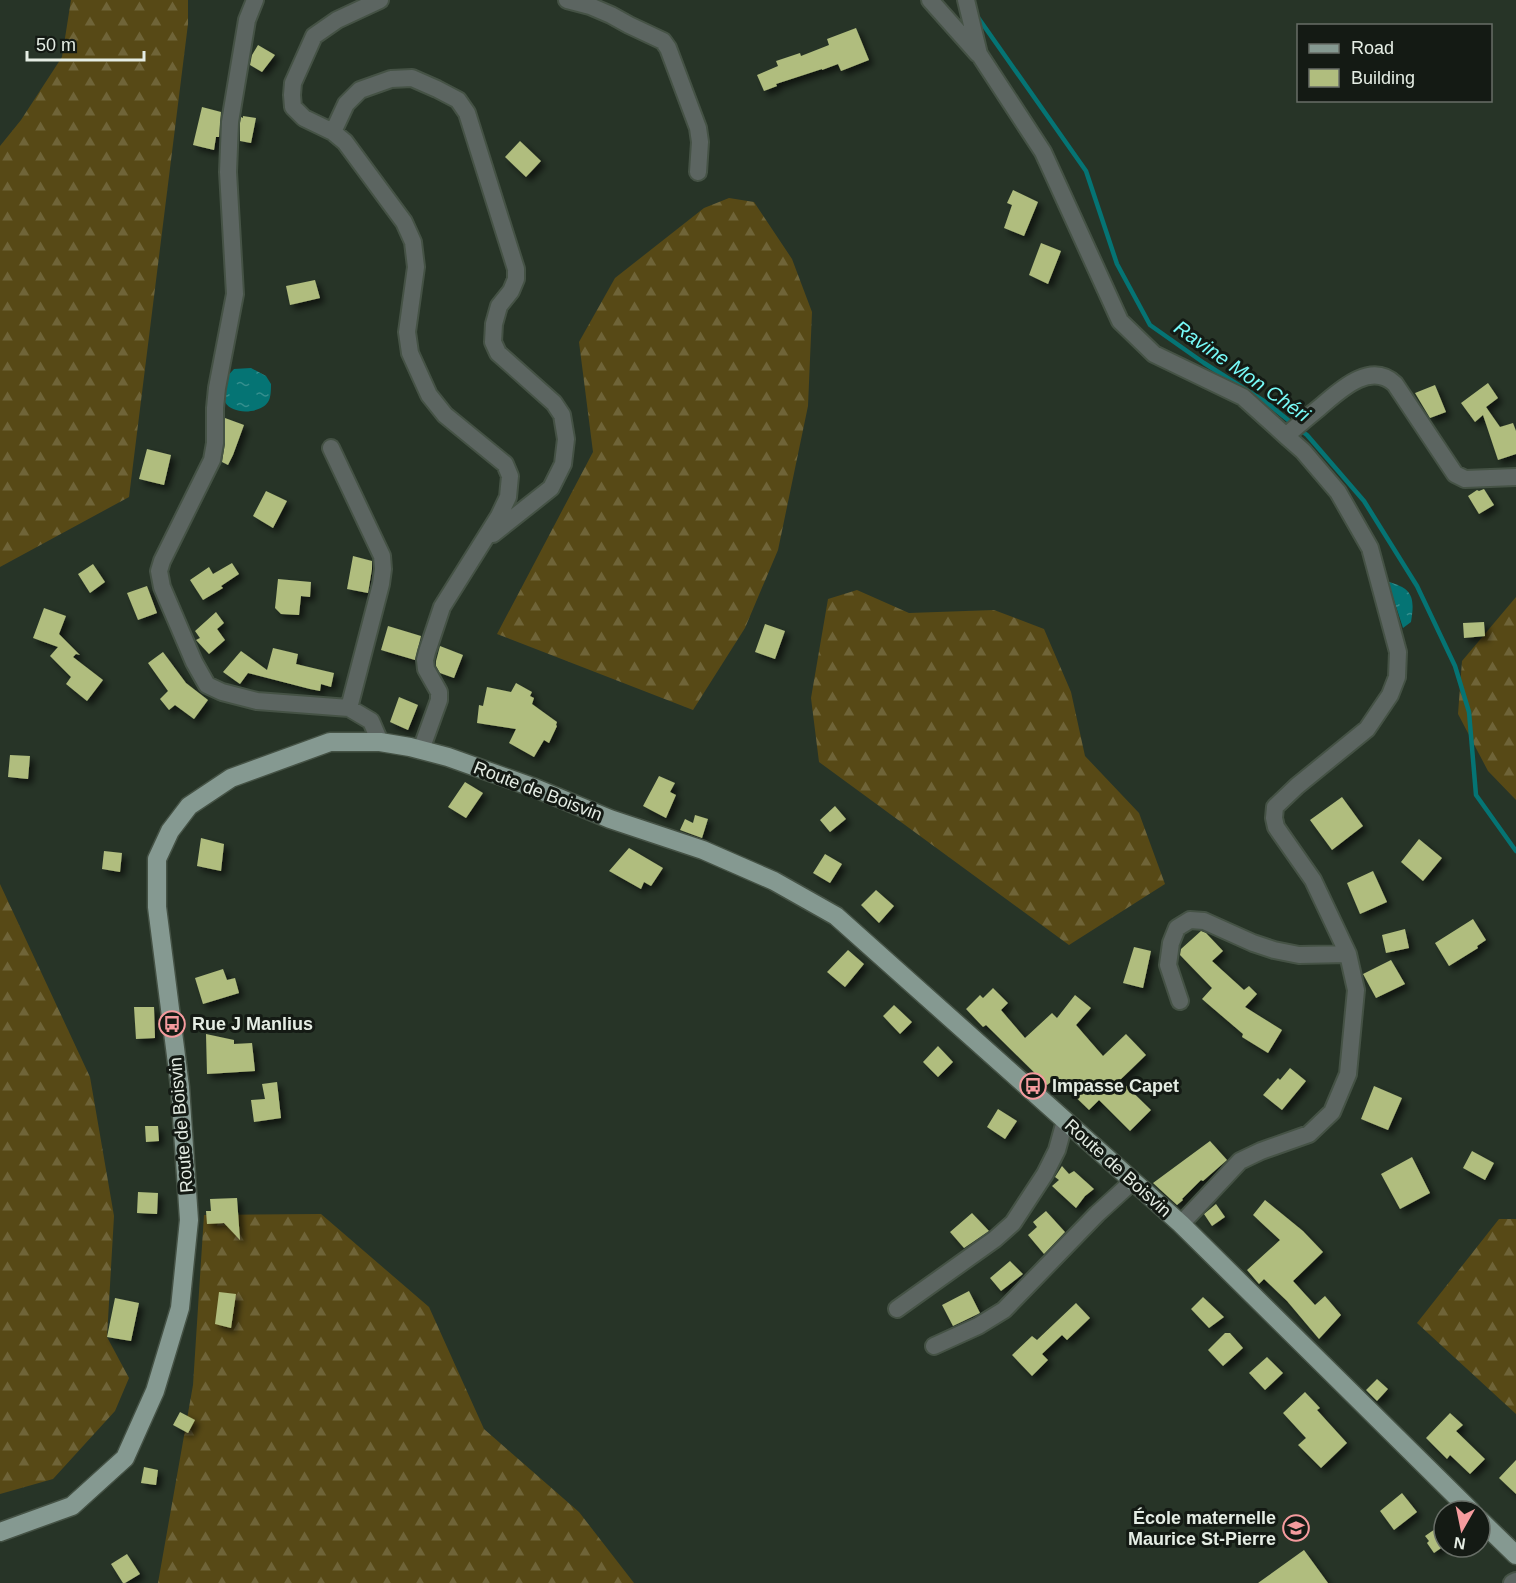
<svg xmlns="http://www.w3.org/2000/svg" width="1516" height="1583" font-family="Arial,sans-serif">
<defs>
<pattern id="forest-firs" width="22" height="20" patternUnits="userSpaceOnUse" patternTransform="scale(1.5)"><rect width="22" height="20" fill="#574916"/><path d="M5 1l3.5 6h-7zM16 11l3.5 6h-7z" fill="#6f6438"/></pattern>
<pattern id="water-ripples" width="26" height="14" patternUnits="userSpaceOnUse" patternTransform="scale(1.5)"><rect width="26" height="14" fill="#057474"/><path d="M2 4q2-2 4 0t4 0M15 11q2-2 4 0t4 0" fill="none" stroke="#358f8e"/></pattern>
<filter id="shadow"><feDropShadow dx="4.5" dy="4.5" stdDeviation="3" flood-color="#0009"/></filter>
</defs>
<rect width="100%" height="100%" fill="#273427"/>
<path fill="url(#forest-firs)" d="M71 0H188V24L129 497 0 567V146L21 120 62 57Z
M729 198 754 202 792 259 812 312 808 406 778 550 745 628 693 710 497 634 593 452 579 342 615 278 704 208Z
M857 590 909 613 994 610 1044 629 1071 692 1085 756 1139 813 1165 884 1069 945 819 762 811 698 828 599Z
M1516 597V800L1488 771 1458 714 1462 661Z
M0 884 90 1077 114 1216 107 1337 129 1378 115 1411 53 1479 0 1494Z
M321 1214 429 1307 484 1429 579 1512 634 1583H158L193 1385 204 1215Z
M1499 1219H1516V1414L1417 1323Z"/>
<path fill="url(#water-ripples)" d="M251 368 266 376 271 384C271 389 271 398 268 402 260 414 232 415 225 402 222 397 223 388 222 382L234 369Z
M1388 582C1413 588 1415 598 1411 622L1403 628Z"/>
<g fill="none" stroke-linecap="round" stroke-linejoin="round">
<path stroke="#057474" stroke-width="4.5" d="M977 16 1086 171 1117 264 1150 325 1204 363 1267 403 1293 424
M1299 429 1307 435 1364 501 1417 586 1455 666 1469 712 1476 795 1516 851"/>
</g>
<path fill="#b0bd7e" filter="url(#shadow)" d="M856 28 869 60 841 71 838 64 822 70V69L776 84 777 86 764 91 757 75 778 66 776 61 800 53 801 56 829 45 827 39Z
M258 45 275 55 262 72 250 65 252 55Z
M202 107 221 112 219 137H216L214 150 193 145Z
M243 116 256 118 251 143 240 141V123L241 117 243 118Z
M520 141 541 161 526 177 505 157Z
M1013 190 1038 202 1024 236 1004 228 1012 205 1007 203Z
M1041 243 1061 251 1048 284 1029 275Z
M315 280 320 298 290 305 286 286Z
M1488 383 1498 398 1486 407 1500 427 1513 423 1516 431V454L1498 460 1483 415 1475 422 1461 403Z
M1435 385 1446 412 1430 418 1415 393Z
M225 418 244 425 233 455 228 465 222 462 225 443Z
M147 449 171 455 164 485 139 479Z
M1484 489 1494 505 1479 514 1468 496 1477 490 1479 491Z
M266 491 287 501 273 528 253 516Z
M353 556 372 561V569L368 593 347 589Z
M232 563 239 574 221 586 223 588 203 600 190 580 209 567 213 574Z
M93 564 105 582 90 593 78 574Z
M278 579 311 582 310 597 301 596 299 615 281 614 275 608Z
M147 586 157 613 138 620 127 593Z
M44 608 66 616 59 634 80 655 76 654 73 657 103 680 87 701 66 684 71 677 50 656 58 647 33 638Z
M216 612 224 623 217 629 225 640 209 654 196 640 200 638 195 631Z
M1484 622 1485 636 1464 638 1463 623Z
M765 624 785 631 775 659 755 652Z
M388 626 421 636 415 660 381 650Z
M440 646 463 655 454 678 440 673 436 666V661Z
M273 648 298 654 296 664 334 673 331 687 321 684 320 691 310 689 248 673 240 684 223 672 241 651 267 670Z
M163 652 186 683 208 700 194 719 175 705 169 710 160 699 168 691 148 663Z
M516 683 532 692 530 696 534 698 532 704 557 722 556 725 557 726 549 743 544 740 534 757 509 743 516 729 477 723 479 705 483 706 487 687 511 692Z
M399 697 418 705 408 730 390 722Z
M10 755 30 756 28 779 8 777Z
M659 776 675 783 670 792 676 795 666 818 643 806Z
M465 782 483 793 466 818 448 807Z
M1342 797 1363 826 1332 850 1310 820Z
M835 806 846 819 830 832 820 820Z
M695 815 708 819 702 838 680 830 685 819 693 823Z
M201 838 224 844 221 871 197 866Z
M1419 839 1442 858 1423 881 1401 862Z
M629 848 663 868 651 886 644 882 641 889 609 871Z
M104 851 122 853 120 872 102 869Z
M825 854 842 864 830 883 813 873Z
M1373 871 1387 902 1360 914 1347 883Z
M876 890 894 906 879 923 861 905Z
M1473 919 1486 940 1477 946 1478 948 1449 966 1435 943Z
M1405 929 1409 948 1386 953 1382 935Z
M1201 931 1206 933 1223 951 1212 961 1244 990 1249 986 1257 994 1245 1007 1282 1030 1268 1053 1242 1037 1243 1034 1202 999 1212 988 1180 955 1181 949Z
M1134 947 1151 951 1143 988 1123 983Z
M848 950 864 964 845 987 827 972Z
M1391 960 1405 984 1376 998 1363 974Z
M223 969 227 980 235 978 239 993 203 1004 195 978Z
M993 988 1008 1003 1001 1010 1025 1038 1052 1013 1057 1018 1075 995 1091 1008 1076 1025 1103 1056 1126 1034 1146 1055 1120 1080 1151 1110 1130 1131 1099 1100 1089 1110 1056 1078 1047 1085 986 1025 983 1027 966 1009 980 995 983 998Z
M894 1005 912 1022 900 1034 883 1016Z
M134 1007H154L155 1038 136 1039Z
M206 1034 234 1040V1044L252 1043 255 1071 207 1074Z
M938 1046 953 1062 938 1077 923 1062Z
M1290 1068 1306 1081 1282 1110 1263 1095 1278 1078 1280 1080Z
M277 1082 281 1118 254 1122 251 1100 265 1099 262 1084Z
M1374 1086 1402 1098 1388 1130 1361 1119Z
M998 1109 1017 1121 1005 1139 987 1127Z
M145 1126H158L159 1141 146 1142Z
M1210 1141 1227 1160 1203 1181 1201 1180 1182 1199 1183 1200 1177 1205 1153 1183Z
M1472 1151 1494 1163 1485 1180 1463 1168Z
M1412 1157 1430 1193 1400 1209 1381 1174Z
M1062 1166 1069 1174 1074 1171 1094 1189 1085 1196 1076 1208 1052 1186 1059 1180 1055 1177Z
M138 1192 158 1193 157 1214 137 1213Z
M237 1198 240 1240 224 1223 207 1224 206 1211H211L210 1199Z
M1265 1200 1303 1231 1323 1252 1293 1281 1315 1305 1325 1296 1341 1315 1319 1339 1287 1301 1264 1279 1259 1284 1247 1270 1280 1240 1253 1215Z
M1216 1204 1225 1217 1212 1226 1204 1214Z
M1046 1211 1065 1232 1044 1254 1028 1235 1037 1227 1033 1222Z
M972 1213 989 1231 964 1248 950 1232Z
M1010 1261 1023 1274 1001 1291 990 1278Z
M969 1291 980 1313 953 1326 942 1305Z
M219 1292 236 1294 231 1328 215 1324Z
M1203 1297 1224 1317 1209 1328 1191 1309Z
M115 1298 139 1303 131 1341 107 1337Z
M1076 1303 1090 1318 1067 1340 1062 1335 1042 1354 1048 1360 1032 1376 1012 1355 1032 1336 1037 1340Z
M1225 1333H1230L1243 1348 1223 1366 1208 1350Z
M1267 1357 1283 1373 1265 1390 1249 1373Z
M1377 1379 1388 1389 1377 1401 1366 1390Z
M1305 1392 1320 1408 1317 1410 1347 1443 1321 1468 1298 1445 1306 1438 1283 1413Z
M180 1412 195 1420 188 1433 173 1425Z
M1450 1413 1463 1425 1456 1431 1485 1459 1470 1474 1450 1455 1447 1459 1426 1438Z
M1516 1460V1494L1499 1478Z
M144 1467 158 1470 156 1485 141 1483Z
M1402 1493 1417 1512 1394 1530 1380 1511Z
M1438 1527 1444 1536V1546L1434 1553 1427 1543 1429 1541 1425 1536Z
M1304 1550 1328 1583H1258Z
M127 1554 140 1574 125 1583H123L111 1564Z"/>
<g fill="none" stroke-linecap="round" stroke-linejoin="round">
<g stroke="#455245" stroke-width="20">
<path id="minor" d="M255 0 247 20 230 122 228 172 235 294 217 388 215 408V443L212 460 162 561 159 571 162 587 194 662 207 685 222 692 257 701 349 708 371 721 380 742
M380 0 337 20 314 36 293 83 292 95 293 107 304 118 333 132 345 142 404 222 413 242 416 267 407 332 410 353 429 395 445 415 505 464 510 476 508 497 499 516 442 607 427 652 425 660 426 669 439 692V700L421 750
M567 0 590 6 611 15 629 25 663 41 668 48 698 128 700 142 698 172
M930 0 978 54
M966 0 979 54 1043 152 1120 321 1154 354 1243 397 1286 436 1303 451 1338 492 1370 548 1398 652 1397 677 1390 695 1367 729 1297 786 1275 807 1274 818 1276 827 1313 880 1348 954 1356 990 1348 1074 1332 1112 1309 1134 1261 1151 1240 1161 1181 1224
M333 132 346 104 360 90 391 79 412 78 437 89 458 100 467 113 516 269V279L511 291 499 306 494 324 493 342 498 353 554 403 562 415 566 439 563 464 551 488 493 534
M1286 436C1297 426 1308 417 1319 408 1338 392 1370 360 1395 384L1455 474 1465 479 1516 477
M331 448 382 556 383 569 381 584 349 708
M1180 1001 1168 965 1171 943 1177 928 1190 920 1204 921 1253 943 1274 950 1299 955 1348 954
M897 1309 995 1239 1013 1223 1045 1174 1057 1150 1065 1121
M934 1346 978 1326 1004 1310 1097 1214 1133 1181
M1512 1583 1516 1581"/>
</g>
<g stroke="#455245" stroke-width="21">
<path id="major" d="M1480 1520 1516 1555
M0 1532 72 1506 125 1458 155 1391 180 1308 189 1220 180 1087 157 907V859L170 831 189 806 231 778 330 742H380L410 747 448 757 535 788 610 819 703 850 774 881 836 916 1181 1224 1471 1511"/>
</g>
<use href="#minor" stroke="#5c6561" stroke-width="16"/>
<use href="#major" stroke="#859991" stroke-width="18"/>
</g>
<defs>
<g id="bus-ring" transform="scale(1.35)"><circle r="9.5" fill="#141a14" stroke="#f59b9e" stroke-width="1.5"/><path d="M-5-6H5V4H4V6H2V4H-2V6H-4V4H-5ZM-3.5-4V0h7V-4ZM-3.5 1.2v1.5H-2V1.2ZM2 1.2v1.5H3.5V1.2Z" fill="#f59b9e"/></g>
<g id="school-ring" transform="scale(1.35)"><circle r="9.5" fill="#141a14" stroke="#f59b9e" stroke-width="1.5"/><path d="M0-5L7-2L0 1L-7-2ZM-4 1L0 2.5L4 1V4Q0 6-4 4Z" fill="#f59b9e"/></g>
</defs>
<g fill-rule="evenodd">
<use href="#bus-ring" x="172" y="1024"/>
<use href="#bus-ring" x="1033" y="1086"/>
<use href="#school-ring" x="1296" y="1528"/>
</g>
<g text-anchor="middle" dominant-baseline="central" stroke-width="6" stroke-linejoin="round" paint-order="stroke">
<g font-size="18" fill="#e5ede4" stroke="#141a14">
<text transform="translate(538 791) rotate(21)">Route de Boisvin</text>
<text transform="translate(181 1125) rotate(-95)">Route de Boisvin</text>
<text transform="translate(1118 1168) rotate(42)">Route de Boisvin</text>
</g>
<g font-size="18" font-weight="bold" fill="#e5ede4" stroke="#141a14" text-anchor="start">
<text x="192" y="1024">Rue J Manlius</text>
<text x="1052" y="1086">Impasse Capet</text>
<text x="1276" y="1518" text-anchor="end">École maternelle<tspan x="1276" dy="21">Maurice St-Pierre</tspan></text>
</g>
<g font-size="20" font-style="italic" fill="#77faf8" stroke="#141a14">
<text transform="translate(1242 371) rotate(35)">Ravine Mon Chéri</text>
</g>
</g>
<rect x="1297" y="24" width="195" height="78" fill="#141a14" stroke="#686e67" stroke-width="1.5"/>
<rect x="1309" y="44" width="30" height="9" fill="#859991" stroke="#686e67" stroke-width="1.5"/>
<text x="1351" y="54" font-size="18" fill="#e5ede4">Road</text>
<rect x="1309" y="69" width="30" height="18" fill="#b0bd7e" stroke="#686e67" stroke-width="1.5"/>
<text x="1351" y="84" font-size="18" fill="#e5ede4">Building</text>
<g transform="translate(1462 1529) rotate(189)"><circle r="28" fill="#141a14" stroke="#686e67" stroke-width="1.5"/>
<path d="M0-4.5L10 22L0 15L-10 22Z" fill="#f59b9e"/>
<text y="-9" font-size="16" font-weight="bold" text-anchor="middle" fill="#e5ede4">N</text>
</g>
<path d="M27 51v9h117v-9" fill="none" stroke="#e5ede4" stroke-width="3"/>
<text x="36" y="51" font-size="18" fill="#e5ede4" stroke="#141a14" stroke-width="4.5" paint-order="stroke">50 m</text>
</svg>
